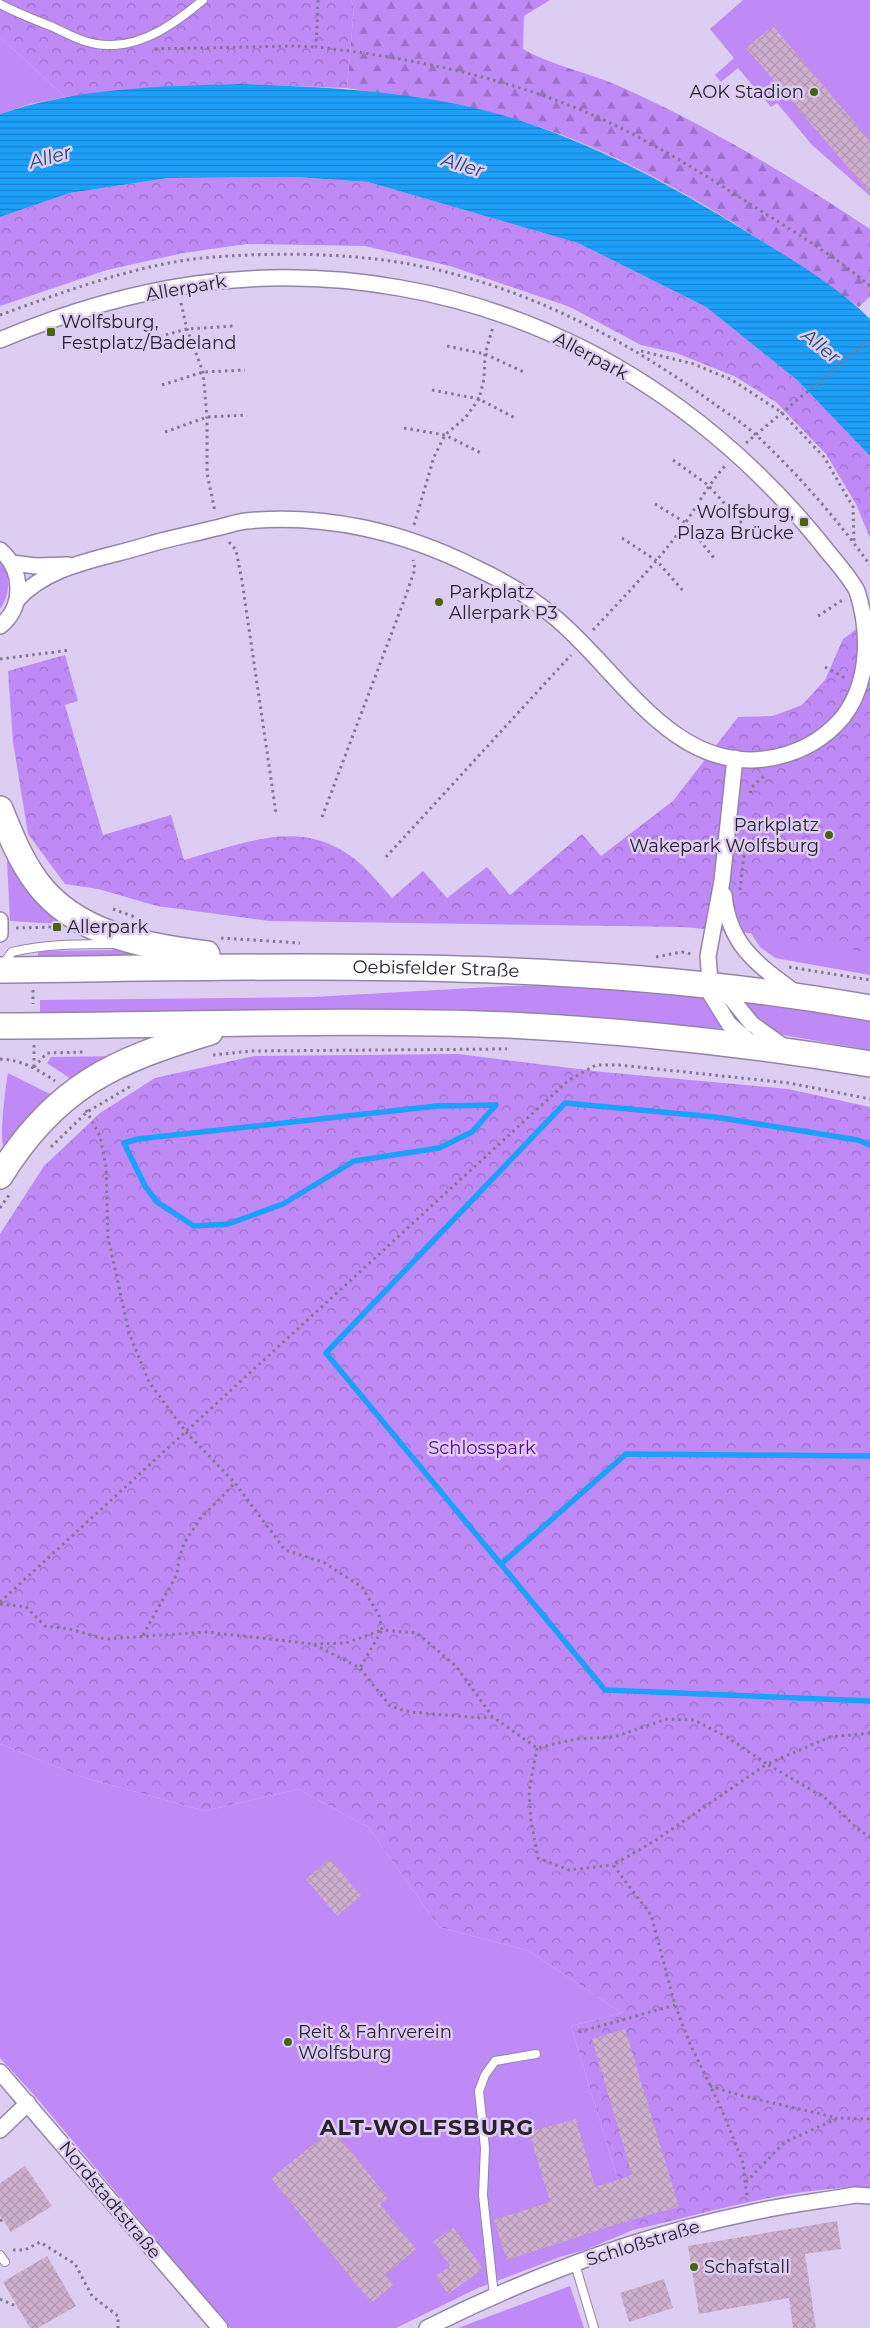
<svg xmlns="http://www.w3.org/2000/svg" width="870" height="2328" font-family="Montserrat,sans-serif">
<defs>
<pattern id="forest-firs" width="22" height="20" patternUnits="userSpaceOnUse" patternTransform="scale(1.25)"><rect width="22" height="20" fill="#c08af6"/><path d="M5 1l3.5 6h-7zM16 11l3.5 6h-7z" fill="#9c70c8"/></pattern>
<pattern id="park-crowns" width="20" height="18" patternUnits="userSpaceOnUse" patternTransform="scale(1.25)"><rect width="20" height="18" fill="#c08af6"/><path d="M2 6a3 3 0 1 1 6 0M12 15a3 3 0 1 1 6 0" fill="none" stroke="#9c70c8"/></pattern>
<pattern id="water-rules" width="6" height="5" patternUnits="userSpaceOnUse" patternTransform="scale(1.25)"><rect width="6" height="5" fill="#1da0fa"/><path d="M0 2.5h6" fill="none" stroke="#1a82cb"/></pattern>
<pattern id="building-cross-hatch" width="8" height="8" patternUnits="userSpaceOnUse" patternTransform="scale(1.25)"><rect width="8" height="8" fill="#ceb0ce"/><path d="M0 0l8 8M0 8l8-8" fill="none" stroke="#b197b1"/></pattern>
</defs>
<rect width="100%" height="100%" fill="#decdf2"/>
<path fill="#c08af6" d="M743 0H870V196L812 145 777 103 771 107 738 68 721 82 715 75 734 58 710 29Z
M0 37 65 97 30 104 0 114Z
M0 560C11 576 11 593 0 609Z
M8 858 68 922 61 924 10 921 7 861Z
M870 922V975L775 958 760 947 747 927Z
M120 950 143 954 142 956 38 959V951Z
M508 986H611L703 997 724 1029 614 1019 506 1013 40 1014V1000L313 997Z
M740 999 870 1019V1050L783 1035 757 1020Z
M121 1056 74 1081 47 1063 51 1057Z
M8 1073 54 1096 13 1145 3 1146C0 1133 5 1089 8 1073Z
M0 1744 82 1777 205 1811 298 1789 368 1827 439 1927 529 1951 622 2013 571 2026 633 2230 585 2250 560 2257 478 2288 396 2328H230L35 2096 0 2058Z
M570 2286 584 2328H458Z"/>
<path fill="url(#forest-firs)" d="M351 0H550L524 16 523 49C553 66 587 72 619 86 707 125 790 176 870 229V296L859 307C750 231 630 149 500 115 450 102 398 96 347 88L354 9Z"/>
<path fill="url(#park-crowns)" d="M0 0H351L354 9 347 88 240 84 180 86 65 97 0 37Z
M296 177 368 182 578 243 706 307 797 380 870 456V538L856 504 826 454 776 402 734 376 676 353 641 345 570 307 450 266 365 246 247 244 183 253 107 270 0 306V217L70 193 168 178Z
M870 619V953L758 934 683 927 269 921 157 906 98 889 65 884 28 834 13 742 8 671 65 655 78 701 65 705 103 835 171 815 184 860C249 842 307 814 364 867 374 877 383 888 392 898L423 871 447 898 487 867 510 895 582 834 601 856 673 801 738 717 773 716 802 705 825 680 843 639Z
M458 1054 603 1072 788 1089 870 1107V2187C790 2187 710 2212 633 2230L571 2026 622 2013 529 1951 439 1927 368 1827 298 1789 205 1811 82 1777 0 1744V1234L44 1166 100 1113 155 1078 254 1056Z"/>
<path fill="url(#water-rules)" d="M240 84C327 87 417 91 502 115 589 141 670 184 747 232 786 256 838 286 870 319V456L797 380 706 307 578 243 368 182 296 177 168 178 70 193 0 217V114C76 88 159 86 240 84Z"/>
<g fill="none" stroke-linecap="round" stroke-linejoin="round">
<path stroke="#1da0fa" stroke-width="5.5" d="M496 1105 472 1132 439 1148 354 1161 283 1204 228 1224 194 1226 157 1202 145 1186 124 1143 138 1139 437 1106Z
M870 1145 858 1140 715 1117 565 1103 326 1353 605 1690 870 1701
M501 1564 626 1454 870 1456"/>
</g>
<path fill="url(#building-cross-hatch)" d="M773 26 870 141V193L746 48Z
M330 1859 361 1896 337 1916 306 1879Z
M625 2029 679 2207 630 2220 507 2260 494 2220 550 2202 529 2132 576 2119 595 2187 632 2175 592 2039Z
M333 2129 388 2198 380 2204 416 2249 385 2275 393 2285 371 2303 271 2178Z
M25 2166 52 2206 11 2232 0 2215V2183Z
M837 2221 841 2249 805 2254 816 2328H793L789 2298 699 2314 688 2246Z
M453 2227 483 2269 448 2294 436 2276 450 2266 433 2242Z
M47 2256 76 2306 38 2328H30L3 2282Z
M664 2279 673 2308 629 2322 620 2293Z"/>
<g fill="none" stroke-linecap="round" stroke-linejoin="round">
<g stroke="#9584a7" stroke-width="10">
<path id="lane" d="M0 4C17 13 35 20 53 27 72 36 89 46 111 45 146 45 178 21 203 0
M2 965 12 952C46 944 79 944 113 944
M0 2255 5 2262
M575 2264 594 2328
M494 2296 483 2195 485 2148 479 2091 485 2075 495 2061 536 2054"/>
</g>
<g stroke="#9584a7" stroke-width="18">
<path id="street" d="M0 340C130 285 260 263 400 288 464 299 526 320 584 349 675 395 756 463 820 542 832 558 848 574 857 591 870 631 870 682 843 717 822 742 796 755 764 759 670 771 616 666 552 615 529 596 502 580 474 567 404 532 325 513 246 521 236 522 226 526 216 528 193 534 170 538 147 545 103 559 49 564 17 600
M0 550C23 569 25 607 0 626
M12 563 36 566 68 565
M735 758 722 881 708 956 711 995 729 1024 752 1044
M724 895C729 946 758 965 796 993
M0 920V934
M716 988 730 997 752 1024 783 1046
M0 2072 220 2328
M0 2130 28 2103
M427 2328C528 2277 638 2236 749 2213 784 2205 820 2201 855 2195L870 2196"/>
</g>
<g stroke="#9584a7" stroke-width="28">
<g id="primary">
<path d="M0 809C10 834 20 859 36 881 75 935 146 946 207 954"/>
<path id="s1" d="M0 970C294 967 579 956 870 1008"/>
<path d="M0 1026C169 1026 339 1018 509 1025 630 1031 750 1044 870 1064"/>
<path d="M0 1176C55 1087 113 1061 210 1032"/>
</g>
</g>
<path stroke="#837791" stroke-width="3" stroke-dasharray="2.5 4" stroke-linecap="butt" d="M318 0 316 47C415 58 514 79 604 120 658 145 708 177 758 209 796 233 836 257 870 286
M155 49 294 46 316 47
M181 303 187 329 203 372 207 417V473L215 512
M0 315C66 291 143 262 214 257 280 252 350 253 415 265 523 286 625 338 713 403 727 413 743 423 756 435 798 474 837 519 870 565
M147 340 187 329 233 326
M447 346 485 354 526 373
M641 351 694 364 732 380 781 412 824 457 853 507 854 541
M162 385 203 372 245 370
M432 390 479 399 515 418
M404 428 445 435 483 454
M165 432 207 417 247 415
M746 443 870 339
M673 460 708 485 742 523
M655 504 686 523 714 558
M414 525 434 457 445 435 465 418 479 399 484 379 485 354 493 327
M622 538 657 561 685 593
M229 542 236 550 242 581 276 813
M818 616 844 599
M593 630C622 599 651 569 677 535 694 512 706 487 725 466
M0 659 71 650
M825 667 845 678
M750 793 752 787 765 775
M322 817 405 598 415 569 413 560
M386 857 571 655
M740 890 745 846
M113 909 135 917
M16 928 53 927
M221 938 300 943
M656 957 682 952 691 954
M789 967 870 980
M33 990V1004
M34 1045V1067
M213 1055 252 1051 507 1049
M0 1059C22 1060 37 1069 55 1081
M34 1067 47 1053 84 1052
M86 1110 100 1136 106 1167 108 1237 129 1333 149 1382 186 1432 235 1483 285 1550 323 1562 362 1587 379 1615 382 1630 417 1633 456 1666 492 1716
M51 1147 87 1112 131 1086
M0 1208 9 1195
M0 1602 569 1080 596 1065H619L789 1083 870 1099
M0 1604 26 1607 45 1626 70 1629 105 1639 207 1632 313 1644 360 1668 390 1706 410 1712 481 1718 493 1717 537 1748 576 1739 614 1737 667 1719 694 1720 727 1737 767 1764 656 1840 613 1865 651 1915 675 2005 690 2044 722 2110 743 2163 747 2197
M143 1635 177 1574 179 1559 184 1543 200 1519 235 1483
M314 1644 346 1643 382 1630 360 1668
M870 1733 830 1737 767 1764 825 1798 859 1830 870 1837
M537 1748 529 1791 531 1821 538 1858 569 1870 613 1865
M579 2032 675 2005
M710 2086C751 2100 795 2107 837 2118
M746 2182 785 2142 838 2118 870 2119
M0 2221 3 2219
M13 2250H25L40 2242 75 2264 92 2296 118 2316V2328
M0 2299 18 2307"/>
<use href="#lane" stroke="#fff" stroke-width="8"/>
<use href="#street" stroke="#fff" stroke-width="15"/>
<use href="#primary" stroke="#fff" stroke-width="25"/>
</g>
<g fill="#4a6313" stroke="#decdf2" stroke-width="2">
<circle cx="814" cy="92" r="5"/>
<rect x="46" y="327" width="10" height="10" rx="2.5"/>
<rect x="799" y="517" width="10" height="10" rx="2.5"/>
<circle cx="439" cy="602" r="5"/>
<circle cx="829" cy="835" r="5"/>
<rect x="52" y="922" width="10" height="10" rx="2.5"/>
<circle cx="288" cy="2042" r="5"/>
<circle cx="694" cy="2267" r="5"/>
</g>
<g text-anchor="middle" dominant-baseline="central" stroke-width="5" stroke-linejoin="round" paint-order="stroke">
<g font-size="18" fill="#27202e" stroke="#decdf2" text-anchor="start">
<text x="804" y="92" text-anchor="end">AOK Stadion</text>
<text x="61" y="322">Wolfsburg,<tspan x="61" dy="21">Festplatz/Badeland</tspan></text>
<text x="794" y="512" text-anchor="end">Wolfsburg,<tspan x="794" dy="21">Plaza Brücke</tspan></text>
<text x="449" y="592">Parkplatz<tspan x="449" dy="21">Allerpark P3</tspan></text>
<text x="819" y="825" text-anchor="end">Parkplatz<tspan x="819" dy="21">Wakepark Wolfsburg</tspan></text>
<text x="67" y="927">Allerpark</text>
<text x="298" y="2032">Reit &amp; Fahrverein<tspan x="298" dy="21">Wolfsburg</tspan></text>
<text x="704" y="2267">Schafstall</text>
</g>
<g font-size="18" fill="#27202e" stroke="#decdf2">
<text transform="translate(186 288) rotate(-10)">Allerpark</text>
<text transform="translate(591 356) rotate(28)">Allerpark</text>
<text stroke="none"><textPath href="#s1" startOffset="436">Oebisfelder Straße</textPath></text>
<text transform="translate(110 2200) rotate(50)">Nordstadtstraße</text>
<text transform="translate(643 2243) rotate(-17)">Schloßstraße</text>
</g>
<g font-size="18" fill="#600495" stroke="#decdf2">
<text x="482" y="1448">Schlosspark</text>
</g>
<g font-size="19" font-style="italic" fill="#1f4c71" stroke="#decdf2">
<text transform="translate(50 157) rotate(-15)">Aller</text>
<text transform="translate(463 165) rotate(17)">Aller</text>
<text transform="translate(821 346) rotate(39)">Aller</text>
</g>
<g font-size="22" font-weight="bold" letter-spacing="1" fill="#27202e" stroke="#decdf2">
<text x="427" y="2127">ALT-WOLFSBURG</text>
</g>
</g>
</svg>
